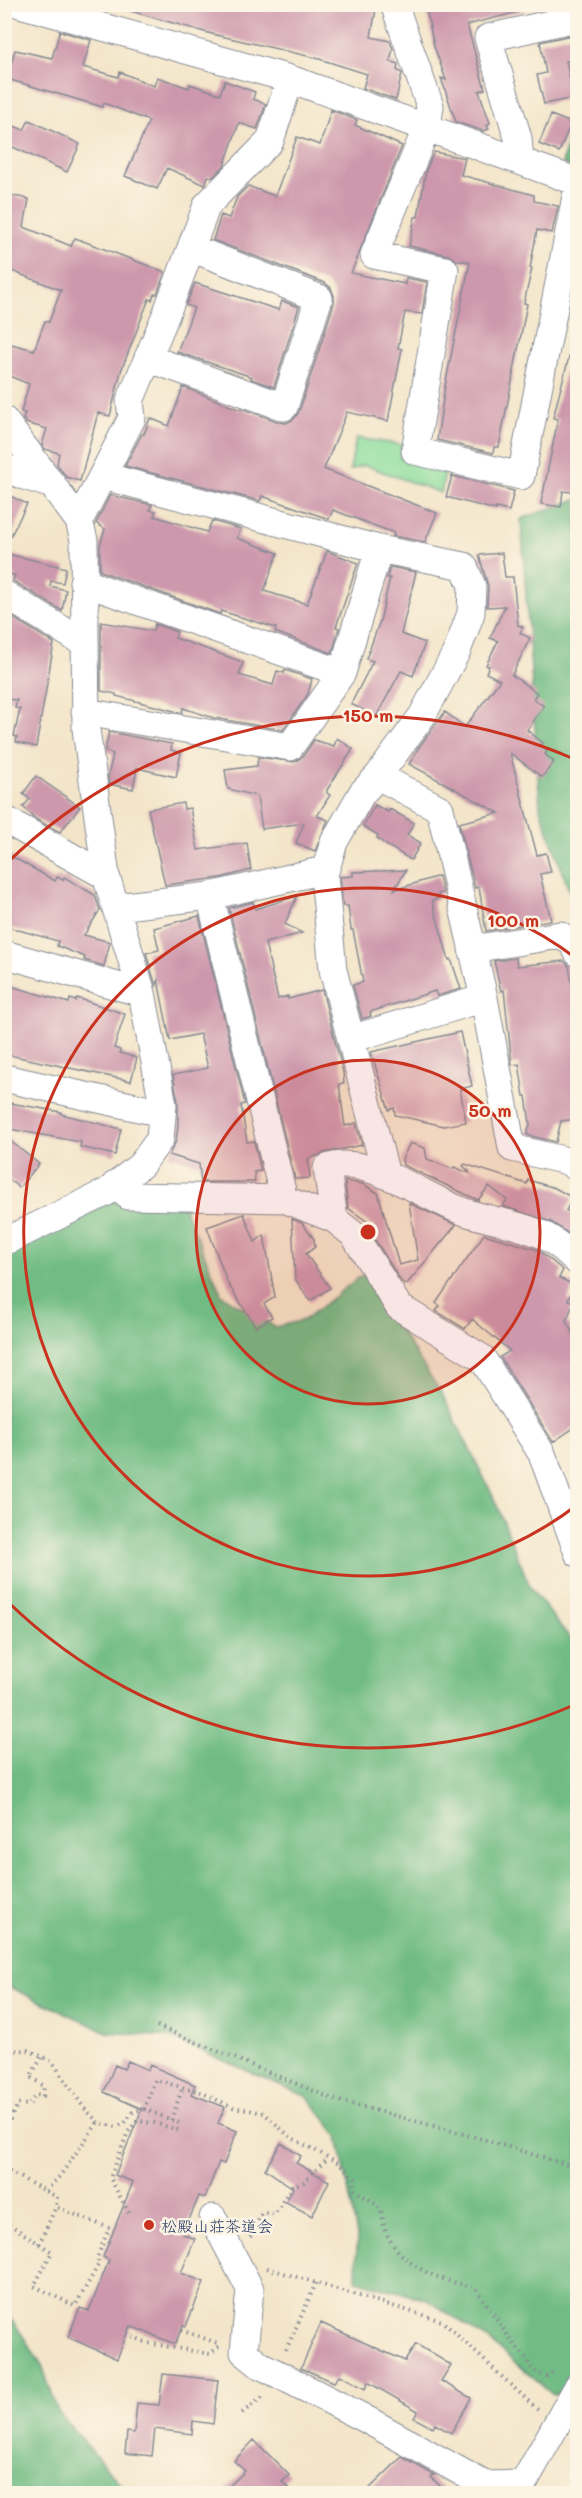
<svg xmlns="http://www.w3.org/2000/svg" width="582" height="2498" font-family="Mali,'Klee One',sans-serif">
<rect width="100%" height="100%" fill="#fcf5e5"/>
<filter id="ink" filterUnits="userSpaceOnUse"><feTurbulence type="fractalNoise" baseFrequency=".0167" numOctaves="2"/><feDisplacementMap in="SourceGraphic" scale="12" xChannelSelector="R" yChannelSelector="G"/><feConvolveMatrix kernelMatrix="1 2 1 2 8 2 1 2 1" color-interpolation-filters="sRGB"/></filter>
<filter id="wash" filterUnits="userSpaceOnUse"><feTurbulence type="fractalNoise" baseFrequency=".008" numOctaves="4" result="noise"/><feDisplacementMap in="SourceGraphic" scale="24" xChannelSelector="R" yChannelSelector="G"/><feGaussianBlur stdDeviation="1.35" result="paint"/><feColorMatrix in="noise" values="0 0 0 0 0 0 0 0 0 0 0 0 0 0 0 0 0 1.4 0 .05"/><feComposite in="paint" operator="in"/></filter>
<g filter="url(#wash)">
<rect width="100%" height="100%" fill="#f3e5c9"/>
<path fill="#8cdd9d" stroke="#54867e" stroke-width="1.5" d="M356 438 402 445 400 458 446 468 441 493 364 465 350 470Z"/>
<path fill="#71bc84" stroke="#467671" stroke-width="1.5" d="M577 101V168L562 164Z
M577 499V913L540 808 521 519Z
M103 1201 183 1205 222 1295 275 1327 304 1320 363 1274 442 1394 493 1496 531 1589 577 1647V2388L553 2395 486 2338 428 2300 356 2280 357 2235 338 2136 308 2097 169 2037 107 2032 5 1985V1257Z
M5 2309 42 2365 58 2412 128 2493H5Z"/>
<g id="blocks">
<path fill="#cd98ac" d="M128 4H366V7L376 9 371 37 390 41 393 49 390 61 398 64 397 70 402 73 396 100 363 88 367 74 316 58 212 34 127 10Z
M425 4H522V11L467 25 485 89 479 91 490 123 487 125 489 129 483 131 456 122 441 78 446 80 434 46Z
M60 31 91 40 83 67 118 77 120 72 154 86 157 77 189 88 190 84 220 94 225 81 255 92 253 99 266 104 257 129 239 123 224 166 213 177 208 176 205 185 167 168 157 189 125 176 149 121 104 103 103 107 7 79 15 50 52 58Z
M576 34 578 59 566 61 574 98 544 104 537 75 546 73 540 42Z
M331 110 357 120 355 125 402 146 351 273 405 284 406 278 427 282 422 314 405 312 398 348 402 349 388 421 347 412 324 469 437 513 425 542 393 536 394 533 333 510 329 519 262 496 260 501 125 466 142 434H144L150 418 169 426 183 387 241 410V408L279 422 286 423 294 419 299 412 334 303V296L331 288 325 283 213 240 221 215 229 218 237 197 248 186 275 196 297 137 320 145Z
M551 115 571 123 559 152 539 144Z
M29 120 80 144 67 172 4 143V122L24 130Z
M434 152 465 158 461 175 534 195V201L558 206 552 233 537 230 530 268H532L524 303 527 304 499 447H494L493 453 437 440 445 386 470 262 456 260 448 255 409 246 415 217H418L426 170Z
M4 194 29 199 24 227 71 246 75 238 165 272 157 294H154L152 300 149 299 121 371 110 416 98 413 80 481 66 477 57 464 59 453 45 449 42 445 47 429 26 423 23 419 25 413 21 412 29 384 4 374V342L34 350 45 321 49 322 61 290 4 268Z
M195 283 279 310 282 301 299 307 274 387 251 379 252 377 177 352 194 308 186 305Z
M571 349 578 350V493L563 491 561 507 541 504 558 419 553 418Z
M452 476 514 491 509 511 496 508V510L446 497Z
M4 493 27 504 4 549Z
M110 495 152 505 150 510 156 511 154 516 207 532 212 521 241 529 237 538 278 553 264 591 307 604 327 551 358 563 336 627 339 628 332 653 275 632 276 628 221 611 220 614 100 571V545L105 529 96 523Z
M4 553 66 568 63 583 51 581 50 586 66 590 62 611 13 581 15 575 4 573Z
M502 553 505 577H513L518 625 523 627 520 633 530 638 512 675 537 693 533 699 544 706 527 730 543 743 541 746 547 751 545 754 554 762 542 777 510 753 537 855 546 853 551 872 540 874 551 920 486 931 479 887 475 888 459 823 499 813 409 764 419 747 445 712 465 727 500 680 486 673 489 666 486 665 498 641 490 638 505 606 487 607 488 586 479 555Z
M390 567 416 572 401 634 425 643 413 676 401 671 376 717 351 704 373 661 366 659 380 621 390 578H387Z
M7 614 54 643 36 747 16 742 17 737 14 736 20 709 15 708 17 700 4 699V617Z
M101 622 153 631 155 624 177 632 175 638 243 662 239 675 273 685 277 671 284 673 285 670 312 679 308 694 283 730 214 718 183 708 182 713 116 696V694L101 691Z
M109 732 172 744 171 750 181 753 176 777 137 768 133 789 109 784 108 777 113 754 105 751Z
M337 738 353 749 327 790V793L330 795 317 816 328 820 315 851 296 843 304 823 262 829 257 796 228 789 225 770 257 766 258 757 295 762 303 756 314 740 334 746Z
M36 776 80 807 60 832 37 820 23 807 30 799 23 794Z
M183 803 184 809 190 808 198 850 247 843 251 870 220 878 165 885 148 809Z
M375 805 388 812 390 809 414 823 407 835 421 843 411 860 386 845 377 838 378 835 363 826Z
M4 852 55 881 57 877 63 880 64 877 95 895 100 910 84 935 110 942 104 966 84 960 85 957 57 946 58 941 4 926Z
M406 870 394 890 439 876 443 893 438 894 439 898 432 901 449 960 451 959 461 989 437 996 435 991 370 1012 371 1016 362 1019 353 985 363 982 353 930H351L348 906H343L340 877 353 876V872Z
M297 896 285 924 302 933 265 943 278 999 288 996V999L322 990 343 1072 344 1083 339 1084 345 1126 356 1123 362 1145 324 1153 308 1159 310 1178 295 1179 229 908 253 902 255 909Z
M199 916 245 1104 241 1105 247 1142 254 1141 261 1171 254 1172 255 1182H201L199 1164 169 1155 176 1141 178 1126V1102L173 1075 208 1068 200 1034 170 1040 158 980 156 986 146 953 159 950 154 928Z
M516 958 517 966 564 961 569 966 578 1022V1119L561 1121 556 1142 527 1135 530 1124 526 1096H524L519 1064 512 1065 504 990 501 991 494 961Z
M4 984 69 1003 70 999 76 1001 77 998 125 1014 114 1048 120 1050V1053L137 1058 131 1081 4 1054Z
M460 1032 472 1086 460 1089 466 1122 444 1126 395 1115 394 1108 389 1110 371 1052Z
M4 1102 61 1112V1114L121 1129 115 1155 80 1147 81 1142 4 1128Z
M4 1136 39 1164 19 1188 4 1175Z
M410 1143 425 1148 427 1159 453 1169 454 1167 469 1173V1171L463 1166 465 1164 527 1184 528 1180 555 1188 573 1198 566 1210 578 1219V1240L551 1222 503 1206 507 1200 489 1186 478 1200 403 1165 402 1159Z
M345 1181 363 1184 378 1193 399 1265 418 1260 409 1203 456 1225 406 1285 401 1281 371 1233 375 1227 348 1208Z
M244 1214 255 1242 264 1235 275 1297 264 1304 272 1317 256 1327 228 1284 207 1227Z
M292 1219 302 1223 314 1239 315 1247 306 1254 330 1288 310 1301 295 1279Z
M484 1234 538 1250 563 1270 559 1278 574 1285 568 1300 574 1302 566 1321 578 1342V1425L553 1442 500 1357 510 1351 472 1319 465 1329 436 1311 440 1306 436 1303Z
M128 2061 148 2070 150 2065 195 2085 191 2094 225 2107 218 2123 237 2131 224 2164 219 2162 205 2198 199 2196 183 2234 195 2239 181 2273 204 2282 186 2326 183 2325 175 2344 130 2326 117 2359 68 2337 80 2308 89 2311 109 2260 103 2257 133 2182 115 2175 142 2109 104 2092 115 2065 124 2069Z
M281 2143 301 2156 296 2163 329 2181 312 2216 286 2202 293 2188 265 2169Z
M321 2323 405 2361 416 2344 451 2365 441 2381 471 2398 451 2433 435 2424 433 2428 414 2418 418 2411 368 2382 365 2389 340 2375 334 2382 301 2368Z
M163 2374 218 2380 213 2424 193 2421 192 2434 155 2429 152 2456 125 2453 127 2432 134 2433 137 2403 159 2405Z
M254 2440 289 2475 282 2482 294 2493H222L245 2471 234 2461Z
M402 2457 434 2475 431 2477 447 2493H365Z"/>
</g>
</g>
<g filter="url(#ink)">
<use href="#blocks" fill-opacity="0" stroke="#878a94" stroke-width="1.5"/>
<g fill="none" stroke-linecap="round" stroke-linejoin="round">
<g stroke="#878a94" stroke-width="29">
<path id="street" d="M20 4 290 79 578 182
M394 4 430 106 427 127 374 255 445 270 415 451 521 476 578 186
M520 161 518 138 488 38 576 18 578 16
M148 358 284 407 319 298 191 248
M4 420 79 521 84 540 86 729 106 876 142 993 163 1105 160 1139 141 1165 107 1192 4 1242
M4 467 24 476 53 485
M103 476 379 549 464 566 472 586 471 613 457 651 422 716 378 776 362 793 334 842 324 875 333 970 386 1175
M79 521 132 418 130 401 165 317 207 205 270 141 290 79
M83 582 342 673
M4 594 84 643
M85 712 290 747 342 673 379 549
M378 776 440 809 484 998 512 1148 567 1161 578 1168
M4 819 106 876
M210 896 284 1199
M116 907 210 896 325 870
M472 949 560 935 573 943 578 953
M4 954 142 993
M351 1039 484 998
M4 1078 162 1113
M115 1185 128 1196 284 1199 334 1219 354 1235 399 1307 482 1358 542 1454 578 1553
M334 1219 327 1168C367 1153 427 1199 465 1212 491 1221 521 1224 545 1236 558 1243 568 1252 578 1262
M213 2218 250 2289 244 2352 260 2365 362 2417 485 2485 523 2484 578 2386"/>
</g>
<path stroke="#878a94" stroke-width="4" stroke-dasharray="1.5 4.5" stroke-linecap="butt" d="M157 2026 333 2099 482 2139 578 2168
M4 2051 28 2050 52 2061 84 2108 98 2122 116 2127 125 2123 133 2112 144 2109 155 2080 200 2092 233 2107 264 2113 290 2137 339 2163 355 2178 354 2189C361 2196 375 2201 380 2209 383 2214 383 2228 387 2235 404 2268 441 2281 475 2287L513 2343 528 2360 530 2367 538 2374 547 2376 553 2372
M144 2109 179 2123
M171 2120 183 2087
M4 2122 10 2119 18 2104 29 2105 36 2095 43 2096 44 2086 30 2077 42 2057
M4 2142V2170
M4 2169 57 2197 56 2207 114 2230
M46 2191 60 2176 98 2122
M129 2213 110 2178 128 2132 137 2121 154 2123 179 2130
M4 2221 52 2252 34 2286 75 2306 99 2264 97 2258 109 2228
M250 2237 262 2213 275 2214 292 2186 304 2182 328 2158
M39 2244 56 2207
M267 2268 442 2321 538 2410
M181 2330 220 2344
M127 2334 148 2343 210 2354 220 2345
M286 2350 316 2283
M242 2413 265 2395"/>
<use href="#street" stroke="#fff" stroke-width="27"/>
</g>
</g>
<circle cx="368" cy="1232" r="172" fill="#c8321e" fill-opacity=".12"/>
<g fill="none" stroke="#c8321e" stroke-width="3">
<circle cx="368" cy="1232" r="172"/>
<path d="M577 1505A344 344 0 1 1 577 959"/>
<path d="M574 1705A516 516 0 0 1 6 1600M6 864A516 516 0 0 1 574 759"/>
</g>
<circle fill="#c8321e" stroke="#fcf5e5" stroke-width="2" cx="149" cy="2225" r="6"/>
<g text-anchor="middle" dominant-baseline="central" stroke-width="5" stroke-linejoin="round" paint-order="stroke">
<g font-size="16" fill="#1b2f5e" stroke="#fcf5e5" text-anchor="start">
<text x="161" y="2225">松殿山荘茶道会</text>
</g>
</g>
<circle cx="368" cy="1232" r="9" fill="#c8321e" stroke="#fcf5e5" stroke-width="3"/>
<g font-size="18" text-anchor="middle" font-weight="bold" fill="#c8321e" stroke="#fcf5e5" stroke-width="5" stroke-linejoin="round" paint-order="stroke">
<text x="368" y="722">150 m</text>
<text x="513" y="927">100 m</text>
<text x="490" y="1117">50 m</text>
</g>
<rect width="582" height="2498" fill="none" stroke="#fcf5e5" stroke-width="24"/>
</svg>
